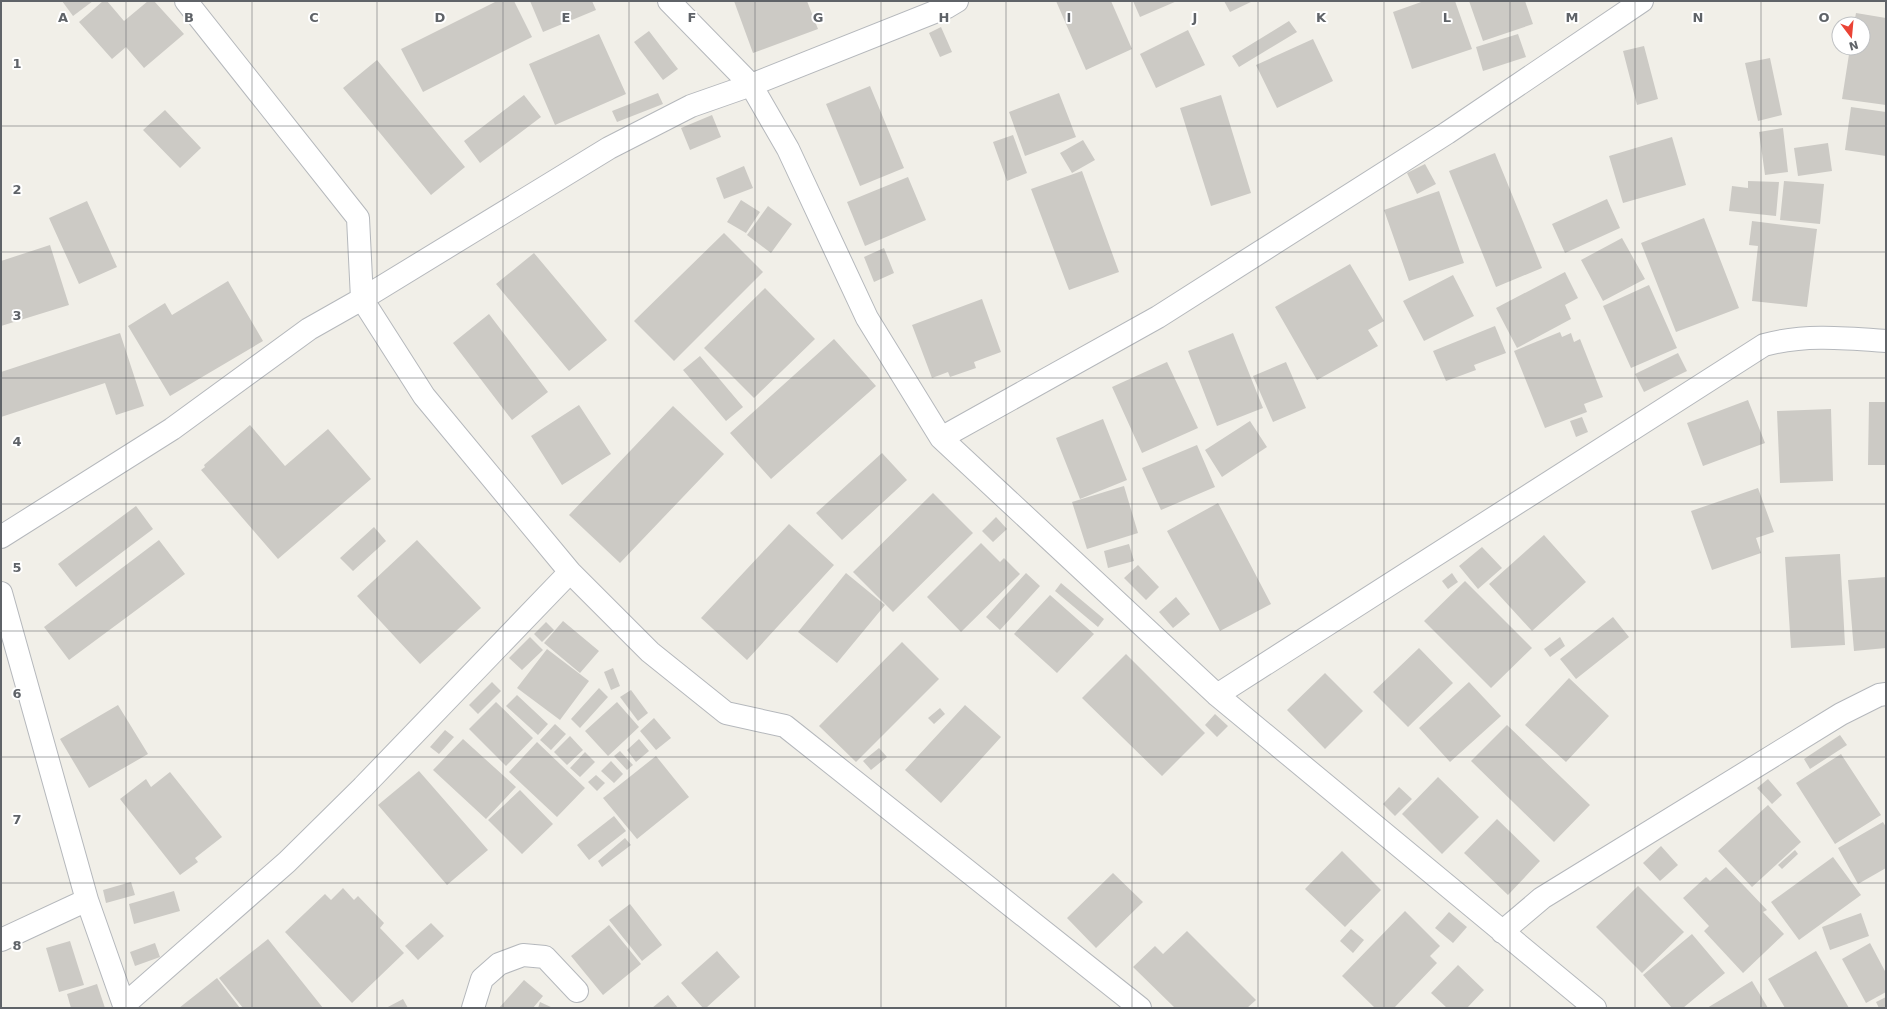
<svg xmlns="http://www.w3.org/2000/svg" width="1887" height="1009" font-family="'DejaVu Sans',sans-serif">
<rect width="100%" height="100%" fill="#f1efe8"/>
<path fill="#cccac5" d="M62 1H93L73 16Z
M103 1H107L124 21 148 1H154L184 34 144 68 126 47 112 59 79 22Z
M497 1H514L532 37 423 92 401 49Z
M530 1H592L596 10 543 32Z
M734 1H807L818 29 753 53Z
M1056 1H1111L1132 49 1086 70Z
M1133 1H1177L1140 17Z
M1224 1H1253L1230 12Z
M1424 1H1455L1472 49 1412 69 1393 12Z
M1469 1H1525L1533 24 1483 41Z
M1856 13 1886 18V105L1842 99 1850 48H1863V24H1854Z
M1289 21 1297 32 1239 67 1232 56Z
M941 27 952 52 940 57 929 33Z
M1188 30 1205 65 1156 88 1140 54Z
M649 31 678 69 663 80 634 42Z
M599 34 626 94 555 125 529 64Z
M1518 34 1526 57 1483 71 1476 47Z
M1313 39 1333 81 1277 108 1256 65Z
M1644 46 1658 99 1637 105 1623 51Z
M1770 58 1782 115 1758 121 1745 63Z
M377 60 465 167 431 195 343 88Z
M870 86 904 168 860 186 826 104Z
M658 93 663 104 617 122 612 111Z
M1059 93 1076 137 1025 156 1009 112Z
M524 95 541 117 480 163 464 141Z
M1221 95 1251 193 1211 206 1180 108Z
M1851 107 1886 112V156L1845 150Z
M165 110 201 148 180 168 143 130Z
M712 115 721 137 690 150 681 128Z
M1783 128 1788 172 1765 175 1759 132Z
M1013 135 1027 173 1007 181 993 142Z
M1672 137 1686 185 1623 203 1609 156Z
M1083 140 1095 160 1072 173 1060 153Z
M1828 143 1832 171 1798 176 1794 148Z
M1495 153 1542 268 1496 287 1449 171Z
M1425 164 1436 184 1417 194 1407 173Z
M744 166 753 188 724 199 716 178Z
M1082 171 1119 272 1069 290 1031 189Z
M908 177 926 220 865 246 847 202Z
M1748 181 1779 182 1776 216 1729 211 1732 186 1748 188Z
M1784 181 1824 184 1820 224 1780 220Z
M1439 191 1464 263 1409 281 1384 210Z
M1607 199 1620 228 1565 253 1552 224Z
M741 200 760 212 746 233 727 222Z
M87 201 117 267 79 284 49 218Z
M768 206 792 224 771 253 747 235Z
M1704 218 1739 308 1676 332 1641 243Z
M1752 221 1817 229 1807 307 1752 301 1758 246 1749 245Z
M724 233 763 272 674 361 634 321Z
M1622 238 1645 279 1603 301 1581 260Z
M50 245 69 305 1 326V261Z
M884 248 894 273 874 282 864 257Z
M534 253 607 340 569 371 496 284Z
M1350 264 1384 321 1368 330 1378 346 1317 380 1275 307Z
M1565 272 1578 298 1565 305 1571 319 1517 348 1496 308Z
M1453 275 1474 316 1424 341 1403 301Z
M228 281 263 341 170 396 128 326 165 303 172 315Z
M1649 285 1677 348 1631 368 1603 306Z
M765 288 815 339 754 398 704 348Z
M982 299 1001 352 974 362 976 368 950 377 948 372 932 378 912 325Z
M489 314 548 392 512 420 453 343Z
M1495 326 1506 353 1474 365 1476 370 1446 381 1433 351Z
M1560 332 1562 337 1571 333 1574 342 1580 339 1603 397 1584 404 1587 412 1545 428 1514 351Z
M120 333 144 406 116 415 105 383 1 417V372Z
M1233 333 1263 408 1217 426 1188 351Z
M834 339 876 386 771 479 730 433Z
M1678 353 1687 371 1644 392 1635 374Z
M700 356 743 407 726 421 683 370Z
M1167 362 1198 428 1142 453 1112 387Z
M1286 362 1306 408 1273 422 1253 376Z
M1748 400 1765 443 1703 466 1687 423Z
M1869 402H1886V465H1868Z
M579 405 611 454 562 485 531 436Z
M673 406 724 454 620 563 569 515Z
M1831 409 1833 481 1780 483 1777 411Z
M1582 417 1588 432 1576 437 1570 421Z
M1103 419 1127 480 1080 499 1056 438Z
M1250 421 1267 447 1222 477 1205 450Z
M250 425 285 466 328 429 371 479 278 559 201 470 205 467 204 465Z
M1197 445 1215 487 1161 510 1142 468Z
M882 453 907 480 842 540 816 513Z
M1124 486 1138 533 1087 549 1072 502Z
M1758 488 1774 532 1756 538 1761 553 1712 570 1691 511Z
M933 493 973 533 893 612 853 572Z
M1218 503 1271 604 1220 631 1167 531Z
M136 506 153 529 76 587 58 564Z
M996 517 1007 529 993 542 982 531Z
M789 524 834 565 747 660 701 618Z
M374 527 386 541 353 571 340 558Z
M1544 535 1586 582 1532 631 1489 584Z
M159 540 185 574 69 660 44 627Z
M417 540 481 608 420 664 357 596Z
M981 543 1000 562 1004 558 1020 574 961 632 927 597Z
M1129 544 1134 561 1108 568 1104 551Z
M1482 547 1502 568 1478 589 1459 566Z
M1840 554 1845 645 1791 648 1785 557Z
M1138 565 1159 587 1146 600 1124 578Z
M846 573 885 605 837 663 798 632Z
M1026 573 1040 586 1000 630 986 617Z
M1452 573 1458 582 1448 589 1442 581Z
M1886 577V648L1854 651 1848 580Z
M1465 581 1532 648 1491 688 1424 621Z
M1061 583 1104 619 1098 627 1055 591Z
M1050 595 1094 634 1057 673 1014 634Z
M1176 597 1190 614 1173 628 1159 612Z
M1613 617 1629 637 1576 679 1560 659Z
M563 621 599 651 580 673 544 643Z
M546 622 554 630 542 642 534 634Z
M530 637 543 650 522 670 509 658Z
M1560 637 1565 646 1550 657 1544 649Z
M902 642 939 679 856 762 819 726Z
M1419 648 1453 683 1408 727 1373 692Z
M547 649 589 681 560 720 517 688Z
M1126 654 1205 733 1162 776 1082 698Z
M613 668 620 686 611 690 604 672Z
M1325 673 1363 711 1325 749 1287 710Z
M1569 678 1609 716 1566 762 1525 725Z
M492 682 501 691 478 714 469 705Z
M1469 682 1501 716 1450 762 1419 728Z
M599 688 608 697 580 728 571 719Z
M631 690 648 713 638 721 620 697Z
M517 695 548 724 538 735 506 706Z
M496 702 533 738 506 766 469 729Z
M617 702 639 727 608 756 585 731Z
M118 705 148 754 89 788 60 739Z
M965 705 1001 737 941 803 905 770Z
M940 708 945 714 934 724 928 718Z
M1215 714 1228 726 1217 737 1205 725Z
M654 718 671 738 656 750 640 731Z
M555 724 566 734 551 750 540 740Z
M1507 725 1590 805 1554 842 1471 761Z
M445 730 454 737 439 754 430 747Z
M1840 735 1847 745 1810 769 1804 759Z
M570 736 583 750 567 765 554 752Z
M463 739 516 787 486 819 433 770Z
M639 739 649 751 636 762 627 750Z
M537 742 585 788 557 817 509 772Z
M879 748 887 757 871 770 863 761Z
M620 751 633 765 627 770 614 756Z
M585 752 595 762 580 777 570 768Z
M1841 754 1881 815 1835 844 1796 783Z
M656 756 689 797 637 839 603 798Z
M611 761 623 774 614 783 601 771Z
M419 771 488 850 447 885 378 805Z
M170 772 222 837 195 858 198 862 180 875 120 799 146 779 151 787Z
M596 775 605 783 597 791 588 782Z
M1438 777 1479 817 1442 854 1402 814Z
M1768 779 1782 795 1772 804 1757 788Z
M1399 787 1412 799 1395 816 1383 804Z
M520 790 553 824 522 854 488 820Z
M1768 805 1801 842 1752 887 1718 851Z
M614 816 626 831 589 860 577 845Z
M1497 819 1540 861 1508 895 1464 853Z
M1883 822 1886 827V868L1858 884 1838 848Z
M625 838 631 845 602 867 598 861Z
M1661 846 1678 865 1660 881 1643 863Z
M1795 850 1798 854 1782 869 1778 865Z
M1342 851 1381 890 1345 927 1305 889Z
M1833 857 1861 895 1799 940 1771 902Z
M1726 867 1767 910 1763 912 1784 934 1743 973 1704 931 1709 926 1683 898 1706 877 1710 881Z
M1113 873 1143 902 1096 948 1067 918Z
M131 882 135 895 106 903 103 890Z
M1638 886 1684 932 1642 973 1596 927Z
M343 888 354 900 358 896 384 923 380 928 404 953 352 1003 285 932 325 894 331 900Z
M174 891 180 911 134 924 129 904Z
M630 904 662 945 642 961 609 920Z
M1405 911 1440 946 1430 956 1437 963 1394 1008H1375L1342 976Z
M1449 912 1467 927 1453 943 1435 928Z
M1861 913 1869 936 1830 950 1822 927Z
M431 923 444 936 418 960 405 946Z
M609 925 641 964 603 995 571 956Z
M1351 929 1364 940 1353 953 1340 941Z
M1187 931 1256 1000 1247 1008H1175L1133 967 1155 946 1163 954Z
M1692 934 1725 973 1683 1008H1672L1643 975Z
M268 939 323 1008H243L219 978Z
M70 941 84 985 59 992 46 948Z
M155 943 160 957 135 966 130 952Z
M1870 943 1886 973V992L1866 1003 1842 959Z
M717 951 740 977 706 1008H703L681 983Z
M1816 951 1849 1008H1785L1768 979Z
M1458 965 1484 990 1467 1008H1447L1431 993Z
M217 978 240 1008H179Z
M524 980 543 996 533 1008H499Z
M1752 981 1768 1008H1707Z
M97 984 105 1008H71L67 994Z
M668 995 678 1008H652Z
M1886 997V1008H1879L1876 1002Z
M403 999 408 1008H386Z
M540 1002 553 1008H538Z"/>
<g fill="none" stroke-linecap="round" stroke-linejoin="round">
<g stroke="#b5b8bc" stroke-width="24">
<path id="minor" d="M669 1 751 85 788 149 867 318 941 438 1217 695 1595 1008
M957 1 947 7 751 85 691 106 609 148 362 299 424 396 570 572 650 652 726 713 785 726 1140 1008
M941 438 1158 317 1447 133 1642 1
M1 537 172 429 309 329 362 299 358 218 186 1
M1 593 87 900 125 1008
M1217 695 1764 345C1804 334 1845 338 1886 341
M1502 932 1542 898 1841 714 1879 695 1886 694
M1 940 87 900
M124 1005 287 862 363 787 570 572
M473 1008 482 979 499 964 523 955 545 957 577 991"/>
</g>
<use href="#minor" stroke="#fff" stroke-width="22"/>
</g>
<path fill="none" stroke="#5f6368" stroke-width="1" stroke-opacity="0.55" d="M126 1V1008M252 1V1008M377 1V1008M503 1V1008M629 1V1008M755 1V1008M881 1V1008M1006 1V1008M1132 1V1008M1258 1V1008M1384 1V1008M1510 1V1008M1635 1V1008M1761 1V1008M1 126H1886M1 252H1886M1 378H1886M1 504H1886M1 631H1886M1 757H1886M1 883H1886"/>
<g font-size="13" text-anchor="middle" font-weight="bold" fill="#5f6368" stroke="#fff" stroke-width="4" stroke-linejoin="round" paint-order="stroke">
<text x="63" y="22">A</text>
<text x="189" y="22">B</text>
<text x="314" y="22">C</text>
<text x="440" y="22">D</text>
<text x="566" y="22">E</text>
<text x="692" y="22">F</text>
<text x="818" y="22">G</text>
<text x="944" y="22">H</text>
<text x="1069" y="22">I</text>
<text x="1195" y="22">J</text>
<text x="1321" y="22">K</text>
<text x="1447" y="22">L</text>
<text x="1572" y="22">M</text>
<text x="1698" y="22">N</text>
<text x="1824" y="22">O</text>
<text x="17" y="68">1</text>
<text x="17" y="194">2</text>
<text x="17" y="320">3</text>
<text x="17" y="446">4</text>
<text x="17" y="572">5</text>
<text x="17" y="698">6</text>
<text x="17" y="824">7</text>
<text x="17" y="950">8</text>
</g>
<rect width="1887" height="1009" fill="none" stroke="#5f6368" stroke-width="4"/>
<g transform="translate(1851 36) rotate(164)"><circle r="19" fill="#ffffff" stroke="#bfc1c3"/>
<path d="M0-3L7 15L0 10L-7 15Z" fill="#ea4335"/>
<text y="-6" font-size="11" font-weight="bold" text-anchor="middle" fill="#5f6368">N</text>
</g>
</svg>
